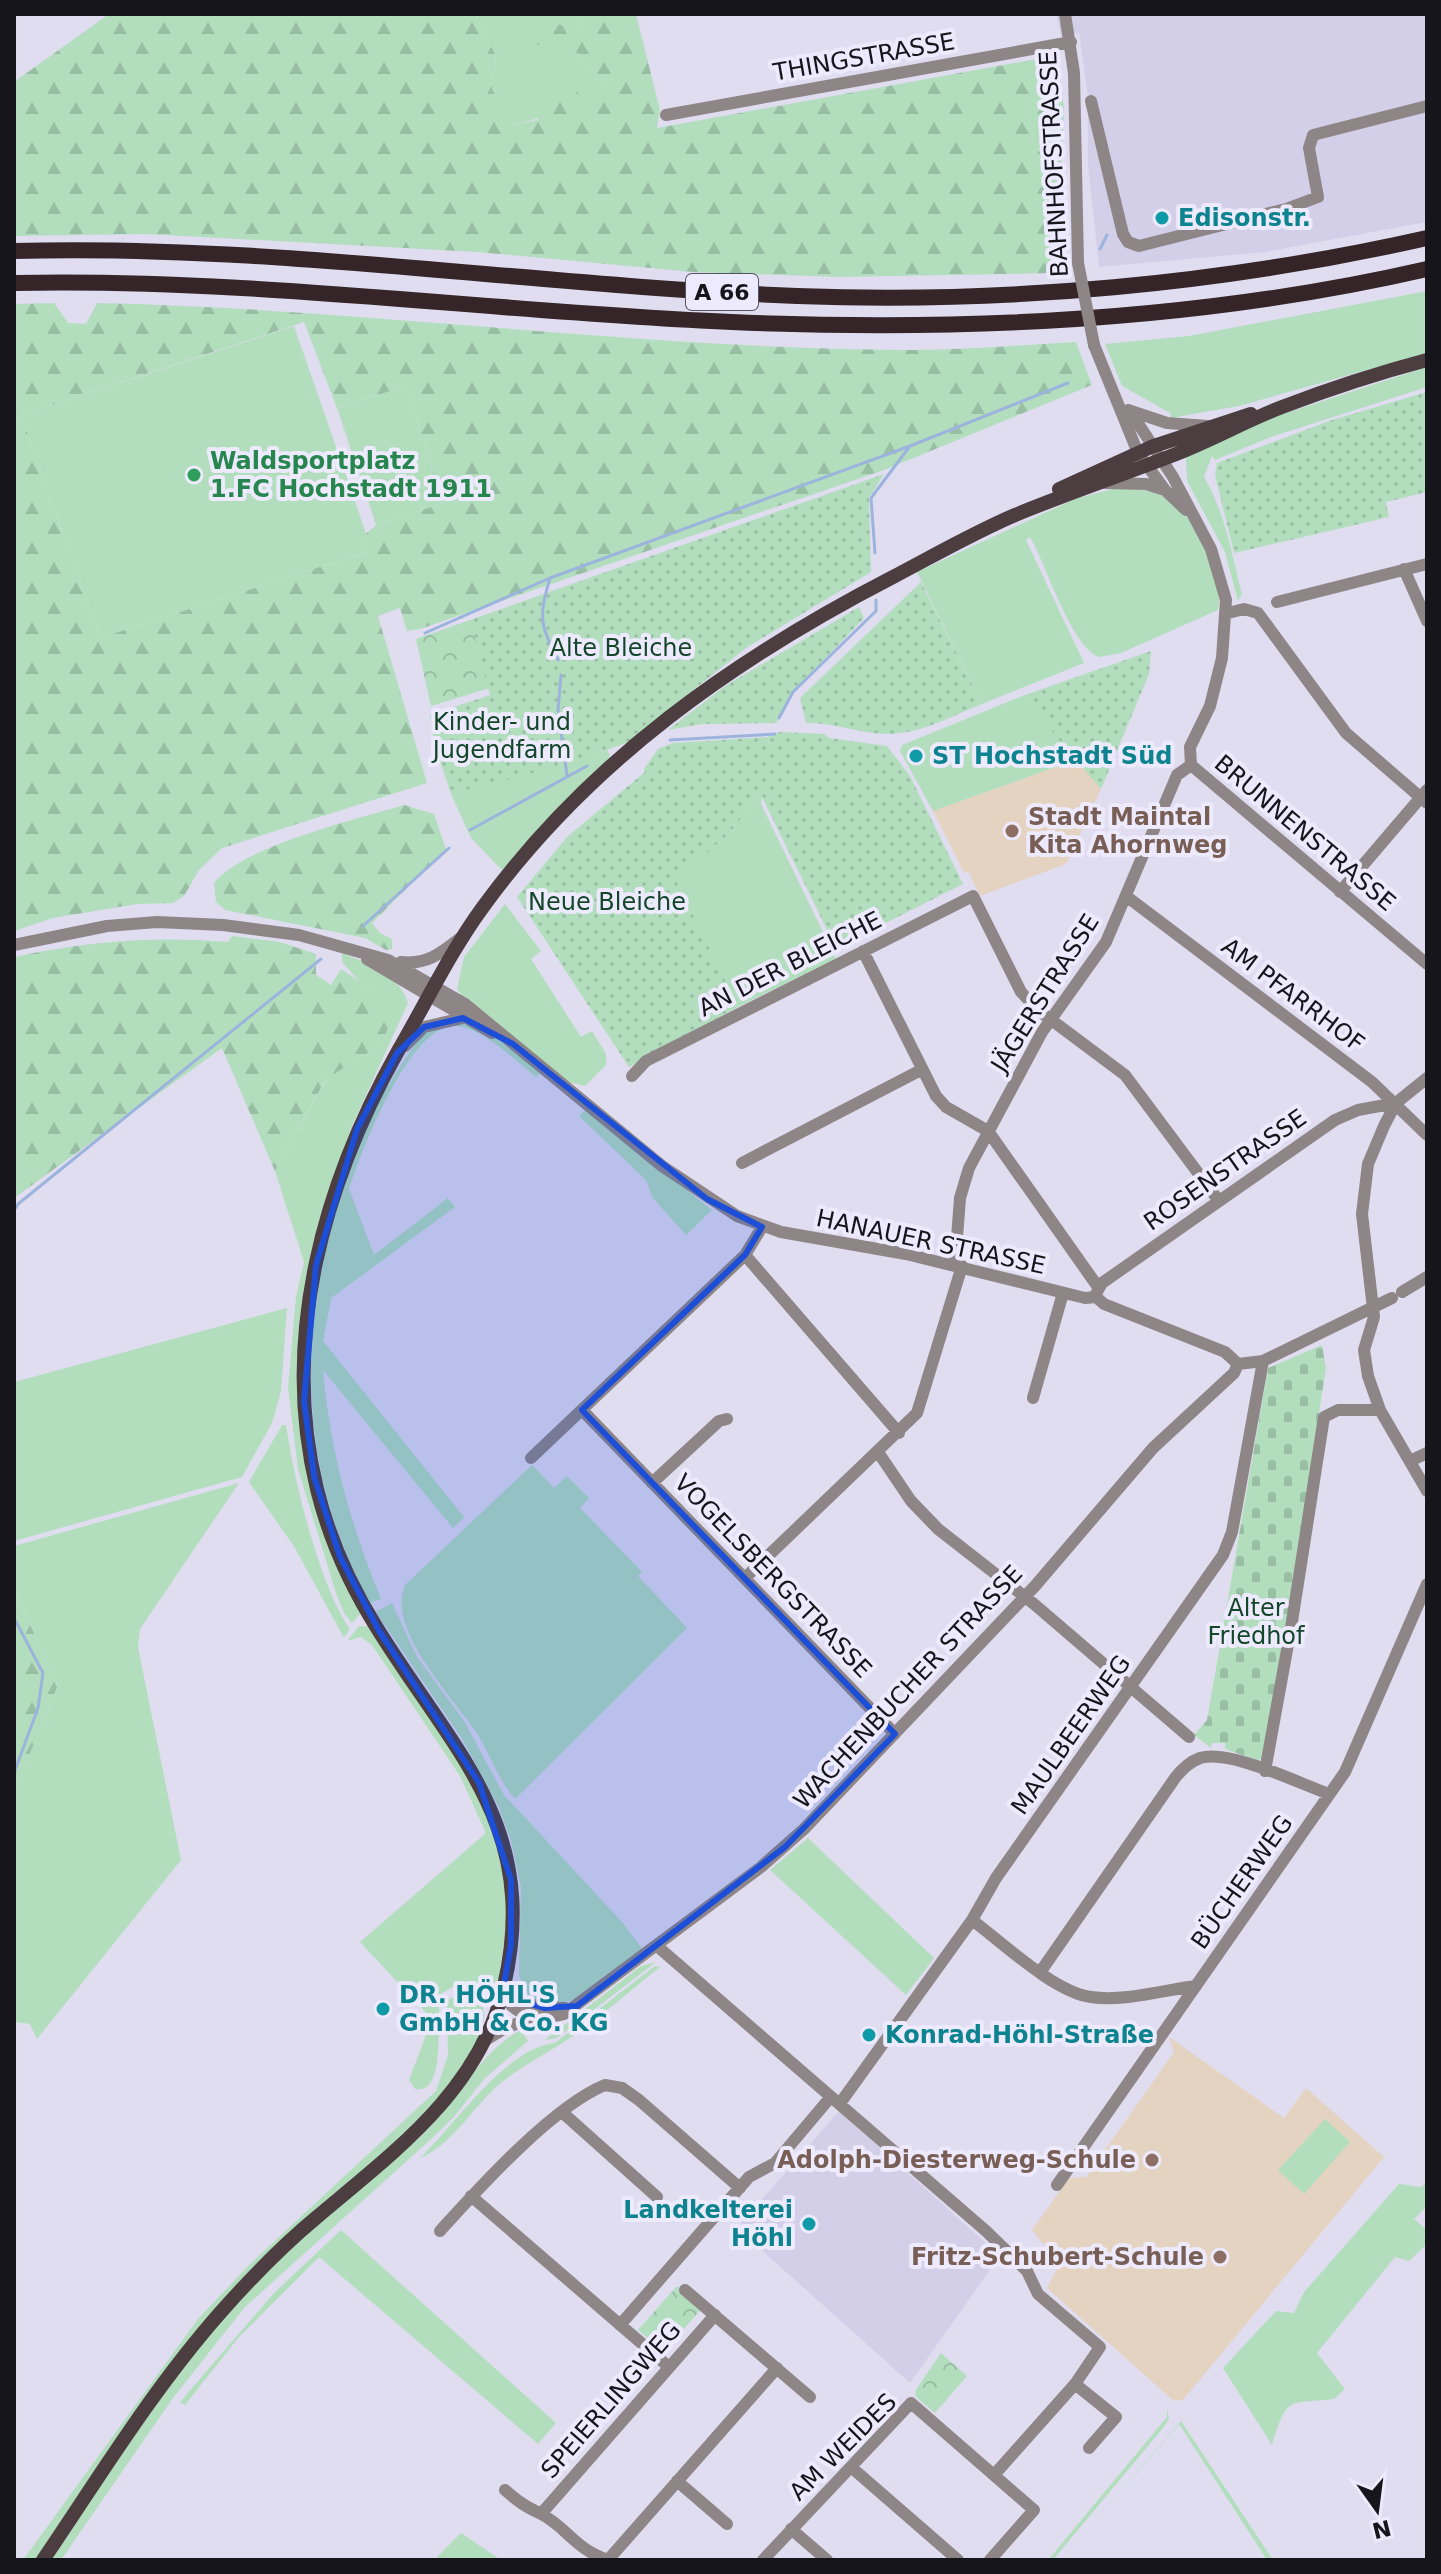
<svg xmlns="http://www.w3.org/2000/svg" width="1441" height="2574" font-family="'DejaVu Sans',sans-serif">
<defs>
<pattern id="forest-firs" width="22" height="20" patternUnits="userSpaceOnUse" patternTransform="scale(2)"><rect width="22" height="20" fill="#b2debe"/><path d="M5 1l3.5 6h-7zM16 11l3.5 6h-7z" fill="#98bea3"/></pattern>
<pattern id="cemetery-stones" width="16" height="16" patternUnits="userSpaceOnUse" patternTransform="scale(2)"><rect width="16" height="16" fill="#b2debe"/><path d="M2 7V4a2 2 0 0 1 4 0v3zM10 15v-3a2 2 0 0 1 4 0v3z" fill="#98bea3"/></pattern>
<pattern id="park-crowns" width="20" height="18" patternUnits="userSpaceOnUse" patternTransform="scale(2)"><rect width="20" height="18" fill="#b2debe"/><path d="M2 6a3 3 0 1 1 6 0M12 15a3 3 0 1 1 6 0" fill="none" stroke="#98bea3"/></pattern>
<pattern id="garden-dots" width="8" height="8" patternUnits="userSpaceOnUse" patternTransform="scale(2)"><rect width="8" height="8" fill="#b2debe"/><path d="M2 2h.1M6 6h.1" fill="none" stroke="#98bea3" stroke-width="1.8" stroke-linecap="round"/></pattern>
</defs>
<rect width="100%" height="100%" fill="#e0ddf0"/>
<path fill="#d4cfe9" d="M1056 14H1427V222L1265 252 1099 267 1088 166V97L1079 33 1061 36Z
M839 2111 1000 2256 910 2383 737 2228Z"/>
<path fill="#e4d3c1" d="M1078 759 1101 789 1066 864 980 896 968 871 964 873 933 811Z
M1169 2037 1284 2118 1306 2088 1384 2157 1183 2400 1174 2401 1047 2288 1057 2269 1055 2259 1032 2230 1069 2178 1086 2177 1174 2052Z"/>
<path fill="#b2debe" d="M475 14H587L577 30V53L609 91C575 100 547 119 512 125L492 89 496 56Z
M1427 291V353L1239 406 1171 418 1170 413 1122 386 1105 344 1189 336Z
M294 326 367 536 361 538 366 552 100 638 21 415Z
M1427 367V387L1271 437 1215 460 1212 456 1204 477C1225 512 1232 555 1242 594L1238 601 1225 552 1187 481 1186 457 1271 418Z
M406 386 443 503 376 525 337 408Z
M1116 488C1135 488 1153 489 1170 500 1195 517 1225 580 1218 610L1121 653 1099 657C1070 645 1047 566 1030 537L1026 540 1084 663 982 704 917 572 1075 499Z
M1022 696 1078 759 933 811 900 751 902 745Z
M608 750 610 758 502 870 471 838 451 794Z
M755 796H762L761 804 836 959 738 1007 673 877C705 854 737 833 755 796Z
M505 904 541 951 531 959 581 1037 592 1031 606 1054V1065L585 1086 569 1082 465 1000 457 989 464 957Z
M342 953C366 962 401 976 408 1003L351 1128 318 1227 302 1426 362 1612 352 1623 344 1613 336 1593 298 1469 288 1388 296 1297 304 1262 275 1171 327 1078 382 1044V996L359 981 342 962Z
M460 1022 497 1039 541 1072 536 1077C514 1060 486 1030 458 1026 410 1020 361 1153 349 1189L374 1255 448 1198 455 1207 331 1298 323 1341 464 1517 453 1528 323 1370C330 1452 350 1523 381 1599L369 1603C353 1570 337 1536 328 1501 286 1346 324 1163 421 1037L429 1030Z
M585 1110 712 1210 686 1235 653 1198 646 1180 579 1116Z
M287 1308 281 1391 272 1423 242 1477 14 1541V1382Z
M282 1425H286C294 1479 319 1585 350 1629L344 1638 295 1548 249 1482Z
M532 1465 554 1488 567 1476 589 1498 580 1508 642 1572 638 1576 687 1628 515 1799C499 1781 490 1755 478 1735 455 1699 383 1627 406 1584Z
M239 1483 140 1629 138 1647 181 1860 37 2039 30 2024 14 2022V1792L58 1685 14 1590V1546Z
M392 1603 417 1657 464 1721 504 1795 622 1922 643 1950C612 1974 541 2045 519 1975L521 1887 511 1840 499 1808 463 1740 376 1612Z
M359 1626H369L468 1772 502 1854 508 1914 498 1984H458L442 1993C433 2010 450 2095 415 2089L409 2080 432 2019 360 1942 486 1833 460 1776 372 1645 361 1637 347 1641Z
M808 1838 934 1958 906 1995 770 1870Z
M656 1962 557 2038 545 2040 641 1966Z
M655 1966 660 1967C628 1992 596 2022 562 2043 539 2058 516 2069 495 2088 469 2113 453 2143 419 2159 455 2125 505 2048 555 2043Z
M466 1992 481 1999C508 2075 323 2197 277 2246 248 2277 224 2315 199 2348 145 2418 91 2489 37 2560H23L198 2319 250 2264 436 2091 448 2055 447 2005 449 1999Z
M521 2030 528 2041 484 2079 453 2118 429 2141 245 2307 173 2398 61 2560H50C112 2470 169 2374 244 2294 299 2237 363 2190 421 2136 455 2104 481 2050 521 2030Z
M1325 2119 1350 2142 1304 2194 1278 2170Z
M1427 2181V2206L1414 2219 1427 2230V2244L1409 2261 1395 2257 1317 2353 1345 2389 1334 2399C1287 2405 1288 2394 1272 2445L1223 2368 1276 2311 1294 2313 1304 2292 1399 2184 1421 2187Z
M341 2230 556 2423 538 2444 319 2257 239 2337 185 2405 180 2402 274 2293Z
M1167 2408 1169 2419 1163 2428 1053 2560H1048L1167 2417Z
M1181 2421 1273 2560H1267L1179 2424 1061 2560Z
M461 2533 501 2560H434Z"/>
<path fill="url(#forest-firs)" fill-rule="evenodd" d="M109 14H475L496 56 492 89 513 125 538 120 554 75 584 98 608 90 577 53 536 44 537 18 577 30 587 14H636L660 110 657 128 1058 55 1064 109 1056 273 839 277 693 272 477 252 146 234 14 236V82Z
M54 303 68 323 86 324 97 303C366 309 633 348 901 350 959 351 1018 345 1076 342L1092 385 884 470 420 629 407 631 400 608 378 616 427 783 222 848 199 870 184 896 173 903 137 904 53 918 14 931V304ZM304 322 337 408 406 386 443 503 376 525 361 538 366 552 100 638 21 415Z
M404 805 434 814 446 849 372 923 380 933 392 939V949L386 950 365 938 225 910 216 902 214 883C244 846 357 819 404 805Z
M232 936 280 942 316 954V975L331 985 341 969 382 996 392 1017 382 1044 326 1079 275 1171 222 1048 14 1198V957C91 941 153 936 228 942Z
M14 1590 58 1685 14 1792Z"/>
<path fill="url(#cemetery-stones)" d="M1322 1345 1326 1368 1265 1757 1257 1760 1225 1749V1743H1212L1211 1748 1194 1735 1207 1720 1268 1368Z"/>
<path fill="url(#park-crowns)" d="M470 620 490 688 431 706 416 639Z
M677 2286 702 2308 664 2352 638 2330Z
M941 2353 967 2376 935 2413 916 2397 915 2391Z"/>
<path fill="url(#garden-dots)" d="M1427 392V492L1386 502 1389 517 1234 553 1215 475 1217 463 1332 420Z
M884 474 869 498 871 572 746 648 627 743 559 766 451 794 434 743 430 715 490 695 470 620Z
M921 582 982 704C952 716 920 734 887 734 860 734 834 722 806 723L800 698Z
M859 607 864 618 791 694 776 723 702 724 668 730 725 686Z
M1151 651 1149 674 1101 789 1022 696Z
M780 732 824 734 829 738 887 746 910 776 963 884 836 948 762 797 755 796C737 833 705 854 674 877L738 1007 629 1067 517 897 567 837 645 772 644 769 658 749 673 743 768 737Z"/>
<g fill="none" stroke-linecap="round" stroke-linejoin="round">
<path stroke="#9cb4dd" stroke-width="3" d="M14 16 16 14
M1100 249 1107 235
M875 553 871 498 910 446 1068 383
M425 633 550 578
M558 660C539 624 539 616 550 578L910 446
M561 675 558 710 567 775
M779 718 793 692 876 611V600
M670 740 775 734
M470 830 587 766
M363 926 449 848
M14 1211 18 1204 321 959
M14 1618 43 1673 38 1708 14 1773"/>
<path stroke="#8e8587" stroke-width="12" d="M1065 14 1074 73 1078 263
M1091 101 1123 234 1128 242 1139 246 1286 209 1318 197 1309 148 1313 135 1427 106
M666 115 1071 42
M1094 345 1138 453 1165 490 1186 510
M1128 410 1167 423 1208 426
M1130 411 1173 477 1211 549 1226 600 1222 658 1210 706 1190 747 1191 765
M1105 483 1146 484 1165 490
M1404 569 1427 621
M1277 602 1427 564
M1228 613 1244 609 1258 613 1346 733 1427 803
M1191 765 1427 964
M1340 892 1427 790
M1126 896 1372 1082 1427 1135
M14 945 107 926 157 922 223 925 299 935 388 960 465 1004 662 1166 737 1216 781 1232 906 1254 1085 1298 1096 1297 1104 1304 1225 1352 1238 1364
M863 951 936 1096 946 1107 988 1131 1098 1287
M367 959 492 1033
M401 962C426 965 440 954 459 939
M405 1046 424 1027 463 1018
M632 1076 646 1061 973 896 1021 992 1038 1010 1125 1075 1219 1201
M1427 1078 1396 1103 1384 1126 1368 1164 1362 1214 1374 1317 1364 1350 1368 1376 1380 1410 1427 1491
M742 1163 921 1070
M745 1255 899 1433
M955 1264 960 1198 969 1168 1042 1032 1106 942 1177 775 1191 765
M1402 1292 1427 1277
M1096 1294 1102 1283 1335 1120 1358 1110 1396 1103
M1238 1364 1263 1361 1392 1298
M1033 1398 1063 1293
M582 1410 895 1734
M878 1452 911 1501 938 1529 1034 1604 1189 1737
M531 1458 745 1255 762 1227
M1410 1461 1427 1453
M652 1483 719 1421 727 1419
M746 1577 917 1413 962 1266
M1265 1771 1291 1628 1324 1417 1338 1410H1380
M972 1920C1003 1943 1054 1992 1091 1997 1124 2002 1164 1990 1196 1986
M657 1946 986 2231 1027 2271 1038 2294 1100 2347 1075 2384 994 2475
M1041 1971 1175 1778C1182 1769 1189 1762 1200 1758 1230 1749 1298 1783 1329 1794
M502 1995C519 2018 538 2021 564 2014L761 1867 804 1829 1035 1586 1153 1448 1234 1373 1238 1364
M502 1995 544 2008H565
M487 2039 507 2027 534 2018
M841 2102 972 1920 996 1878 1223 1555 1232 1532 1263 1361
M563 2113 657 2197
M1057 2185 1345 1772 1427 1584
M471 2196 669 2367
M440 2231C479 2188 553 2106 605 2085L622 2088 639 2100 740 2188
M685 2290 810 2397
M620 2325 749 2177 775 2163 829 2099
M1075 2384 1116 2417 1089 2448
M851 2467 958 2560
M677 2481 727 2524
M505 2490C520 2503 525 2506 541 2514 567 2527 573 2548 608 2560
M541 2514 715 2315
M791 2529 827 2560
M608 2560 777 2368
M763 2560 911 2403 1034 2510 990 2560"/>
<path stroke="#4c3d41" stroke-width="14" d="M1059 489 1151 447 1251 414
M43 2560C100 2476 153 2389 220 2313 250 2279 282 2246 317 2217 395 2151 480 2090 504 1986 541 1826 453 1751 377 1628 350 1585 329 1538 317 1489 280 1338 324 1183 398 1051 426 1003 450 952 483 907 589 761 734 659 893 577 933 556 973 533 1015 515 1066 494 1119 476 1171 456 1209 442 1245 421 1282 407 1329 389 1378 373 1427 360"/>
<path stroke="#352529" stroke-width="16" d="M14 251C276 244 536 286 797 296 1006 304 1223 284 1427 238
M14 283C254 278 493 312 732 322 963 332 1201 321 1427 269"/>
<path stroke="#8e8587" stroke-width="12" d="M1078 263 1094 345"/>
</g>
<path fill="#1d4ed8" fill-opacity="0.2" stroke="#1d4ed8" stroke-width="6" stroke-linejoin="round" d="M463 1018 513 1044 707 1199 762 1227 745 1255 582 1410 895 1734 785 1847 577 2006 544 2008 502 1995 511 1944V1880L479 1783 379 1631 340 1557 314 1477 304 1401 316 1265 357 1129 397 1053 424 1027Z"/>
<g fill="#0f9aa8" stroke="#edeafd" stroke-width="3">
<circle cx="1162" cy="218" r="8"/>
<circle cx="916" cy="756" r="8"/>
<circle cx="383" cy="2009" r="8"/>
<circle cx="869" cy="2035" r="8"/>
<circle cx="809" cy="2224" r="8"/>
</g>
<circle fill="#2e9e5b" stroke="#edeafd" stroke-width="3" cx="194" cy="475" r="8"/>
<g fill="#8d6e63" stroke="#edeafd" stroke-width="3">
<circle cx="1012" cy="831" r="8"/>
<circle cx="1152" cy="2160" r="8"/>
<circle cx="1220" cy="2257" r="8"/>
</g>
<g text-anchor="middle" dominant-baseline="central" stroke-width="8" stroke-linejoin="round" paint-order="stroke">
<rect fill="#edeafd" stroke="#56555f" stroke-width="2" x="686" y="274" width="72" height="36" rx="6"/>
<g font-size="22" font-weight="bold" fill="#16151b">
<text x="722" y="292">A 66</text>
</g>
<g font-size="24" fill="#16151b" stroke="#edeafd">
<text transform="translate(864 57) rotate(-10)">THINGSTRASSE</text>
<text transform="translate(1054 164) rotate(-93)">BAHNHOFSTRASSE</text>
<text transform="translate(1305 833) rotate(40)">BRUNNENSTRASSE</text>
<text transform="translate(790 964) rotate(-27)">AN DER BLEICHE</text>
<text transform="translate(1045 993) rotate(-58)">JÄGERSTRASSE</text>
<text transform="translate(1293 995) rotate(37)">AM PFARRHOF</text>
<text transform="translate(1225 1170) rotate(-35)">ROSENSTRASSE</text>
<text transform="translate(931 1242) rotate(12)">HANAUER STRASSE</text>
<text transform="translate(773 1576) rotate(46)">VOGELSBERGSTRASSE</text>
<text transform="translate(908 1687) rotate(-47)">WACHENBUCHER STRASSE</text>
<text transform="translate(1071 1735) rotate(-55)">MAULBEERWEG</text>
<text transform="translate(1242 1882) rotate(-55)">BÜCHERWEG</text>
<text transform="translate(611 2400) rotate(-49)">SPEIERLINGWEG</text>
<text transform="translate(843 2447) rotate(-45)">AM WEIDES</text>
</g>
<g font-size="24" font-weight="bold" fill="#0d838f" stroke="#edeafd" text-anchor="start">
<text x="1178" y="218">Edisonstr.</text>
<text x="932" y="756">ST Hochstadt Süd</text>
<text x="399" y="1995">DR. HÖHL'S<tspan x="399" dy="28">GmbH &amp; Co. KG</tspan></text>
<text x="885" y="2035">Konrad-Höhl-Straße</text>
<text x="793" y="2210" text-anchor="end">Landkelterei<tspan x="793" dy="28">Höhl</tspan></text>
</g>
<g font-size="24" font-weight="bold" fill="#27864d" stroke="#edeafd" text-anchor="start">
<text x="210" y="461">Waldsportplatz<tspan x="210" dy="28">1.FC Hochstadt 1911</tspan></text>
</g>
<g font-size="24" fill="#144729" stroke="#edeafd">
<text x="621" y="648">Alte Bleiche</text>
<text x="502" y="722">Kinder- und<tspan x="502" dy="28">Jugendfarm</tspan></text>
<text x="607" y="902">Neue Bleiche</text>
<text x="1256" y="1608">Alter<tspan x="1256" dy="28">Friedhof</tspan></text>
</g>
<g font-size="24" font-weight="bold" fill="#785e54" stroke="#edeafd" text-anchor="end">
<text x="1028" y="817" text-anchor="start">Stadt Maintal<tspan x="1028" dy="28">Kita Ahornweg</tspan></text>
<text x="1136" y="2160">Adolph-Diesterweg-Schule</text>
<text x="1204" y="2257">Fritz-Schubert-Schule</text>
</g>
</g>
<rect width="1441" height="2574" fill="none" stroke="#16151b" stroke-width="32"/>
<g transform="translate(1377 2510) rotate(166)" stroke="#edeafd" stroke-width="6" paint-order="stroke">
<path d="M0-6L14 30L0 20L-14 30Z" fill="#16151b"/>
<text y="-12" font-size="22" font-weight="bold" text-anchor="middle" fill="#16151b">N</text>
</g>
</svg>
